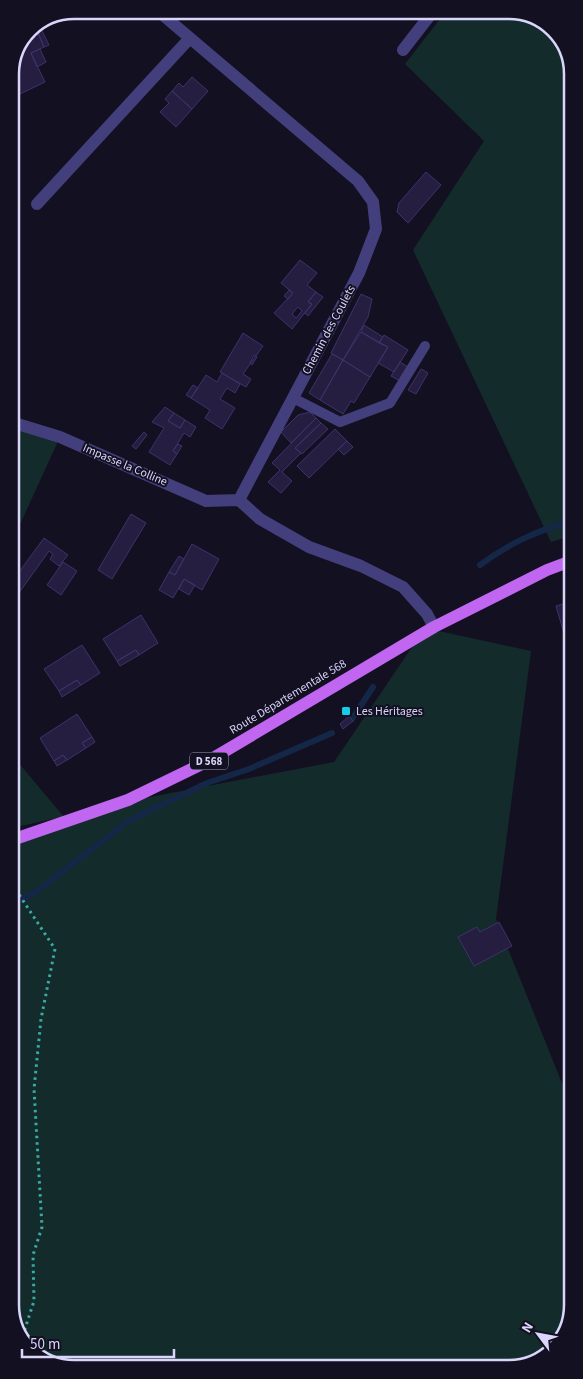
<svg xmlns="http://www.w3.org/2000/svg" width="583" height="1379" font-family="'Source Sans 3',sans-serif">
<rect width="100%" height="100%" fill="#131022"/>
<path fill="#142b2b" d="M447 10H514L548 23 570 53 571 536 551 542 413 250 484 141 405 64Z
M11 422 60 437 11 544Z
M425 628 531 651 496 919 572 1108 573 1306 560 1344 530 1366 69 1369 35 1356 13 1326 12 835 57 818 12 828V755L64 817 82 810 334 762Z"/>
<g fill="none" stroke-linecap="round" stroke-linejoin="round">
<path stroke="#142747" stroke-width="6" d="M480 565C510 543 534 532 571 521
M352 719 373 687
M12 904 36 892 128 821 207 783 249 769 332 733"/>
</g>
<path fill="#261e41" stroke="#3e326b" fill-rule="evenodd" d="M40 27 49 45 44 47 36 28Z
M36 28 44 47 31 53 45 82 20 94 10 69 27 33Z
M40 49 46 62 37 67 31 53Z
M192 77 208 91 192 109 172 91 179 83 183 87Z
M172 91 192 109 176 127 160 112 169 103 165 99Z
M426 172 441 185 408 223 397 212 399 203Z
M300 260 317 273 307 285 316 292 308 302 312 304 292 329 274 313 293 293 281 283ZM298 307 302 311 296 318 292 314Z
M289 290 293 293 288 299 284 296Z
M316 292 323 297 308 316 305 313 312 304 308 302Z
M361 294 372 299 368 317 343 360 331 353Z
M364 325 383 337 379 343 361 332Z
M361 332 388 347 370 377 343 360Z
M243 333 263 346 243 374 251 379 246 387 220 372Z
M384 335 408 350 394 372 378 363 388 347 379 343Z
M332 354 343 360 320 400 309 393Z
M254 355 257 357 252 365 250 363Z
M343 360 370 377 354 403 351 401 343 414 320 400Z
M400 362 408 367 400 381 391 376Z
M421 369 428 373 416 394 408 390Z
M222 373 240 384 235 393 227 388 220 399 235 408 222 429 205 418 210 410 191 398 206 375 217 382Z
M193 385 198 388 191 398 186 395Z
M165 407 174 413 168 421 180 428 185 420 196 427 190 437 184 433 173 451 177 454 170 465 149 452 164 428 152 422Z
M310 412 316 418 291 443 281 432 298 415Z
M174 413 185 420 180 428 168 421Z
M316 418 321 423 295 448 301 453 282 472 292 481 281 493 268 482 280 470 272 463Z
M321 423 328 429 302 454 295 448Z
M335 429 347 441 309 478 297 466Z
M144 432 147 435 136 449 132 446Z
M347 441 353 447 344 455 338 449Z
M178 444 182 446 177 454 173 451Z
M131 514 146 523 112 579 98 570Z
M44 538 68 555 59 566 50 559 53 554 49 551 11 604V583Z
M192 544 219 559 202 590 184 579 173 598 159 590 169 572 175 575Z
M179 556 184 559 175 575 169 572Z
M63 562 77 571 61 595 47 585Z
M184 579 195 585 189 595 179 589Z
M571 601V607L568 608 566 603Z
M566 603 571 616V636L565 637 556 606Z
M141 615 158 643 139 655 136 650 117 661 103 639Z
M82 645 100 673 81 685 77 680 59 691 44 669Z
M136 650 139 655 120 666 117 661Z
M77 680 81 685 62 697 59 691Z
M77 714 92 737 82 743 86 748 67 760 63 755 54 761 40 738Z
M349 716 353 721 343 729 340 724Z
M92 737 95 742 86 748 82 743Z
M63 755 67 760 57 766 54 761Z
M499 922 512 946 474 966 458 937 477 927 480 932Z"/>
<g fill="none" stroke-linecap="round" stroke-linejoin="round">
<path stroke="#3aaaa5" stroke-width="3" stroke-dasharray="2.5 4" stroke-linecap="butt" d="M12 884 55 949 41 1019 34 1089 42 1227 33 1255 34 1301 22 1338"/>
<path stroke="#433f7c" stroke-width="10" d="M293 398 340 422 390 403 425 346"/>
<path stroke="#433f7c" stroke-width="12" d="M157 10 358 181 373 202 376 229 359 273 239 500 260 519 309 547 361 566 403 587 427 614 434 627
M403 50 434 10
M37 204 190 38
M11 422 60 437 206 501 239 500"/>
<path stroke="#c066f0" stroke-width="12" d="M12 840 128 800 210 760 434 627 547 570 571 561"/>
</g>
<rect fill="#16cce6" stroke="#131022" stroke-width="2" x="341" y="706" width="10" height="10" rx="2.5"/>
<g text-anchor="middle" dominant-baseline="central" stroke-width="4" stroke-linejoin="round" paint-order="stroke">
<rect fill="#131022" stroke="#9e9aba" stroke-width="1" x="190" y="752.5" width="38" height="17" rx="4"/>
<g font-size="11" font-weight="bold" fill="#dad5fb">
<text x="209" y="761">D 568</text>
</g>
<g font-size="12" fill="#dad5fb" stroke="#131022">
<text transform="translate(329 330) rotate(-62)">Chemin des Coulets</text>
<text transform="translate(125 465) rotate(23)">Impasse la Colline</text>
<text transform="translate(288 697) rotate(-31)">Route Départementale 568</text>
</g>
<g font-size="12" fill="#dad5fb" stroke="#131022" text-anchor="start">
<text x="356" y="711">Les Héritages</text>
</g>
</g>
<path d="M0 0H583V1379H0ZM74 19H509A55 55 0 0 1 564 74V1305A55 55 0 0 1 509 1360H74A55 55 0 0 1 19 1305V74A55 55 0 0 1 74 19Z" fill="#131022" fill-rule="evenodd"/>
<path fill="none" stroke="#dad5fb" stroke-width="2.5" d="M74 19H509A55 55 0 0 1 564 74V1305A55 55 0 0 1 509 1360H74A55 55 0 0 1 19 1305V74A55 55 0 0 1 74 19Z"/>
<g transform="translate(538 1334) rotate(302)" stroke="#131022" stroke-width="4" paint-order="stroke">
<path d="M0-4L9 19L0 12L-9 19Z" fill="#dad5fb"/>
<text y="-8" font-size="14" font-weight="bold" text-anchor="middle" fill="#dad5fb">N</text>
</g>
<path d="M22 1349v8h152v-8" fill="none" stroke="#dad5fb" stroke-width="2.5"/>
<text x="30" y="1349" font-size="15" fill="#dad5fb" stroke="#131022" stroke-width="4" paint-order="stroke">50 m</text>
</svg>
